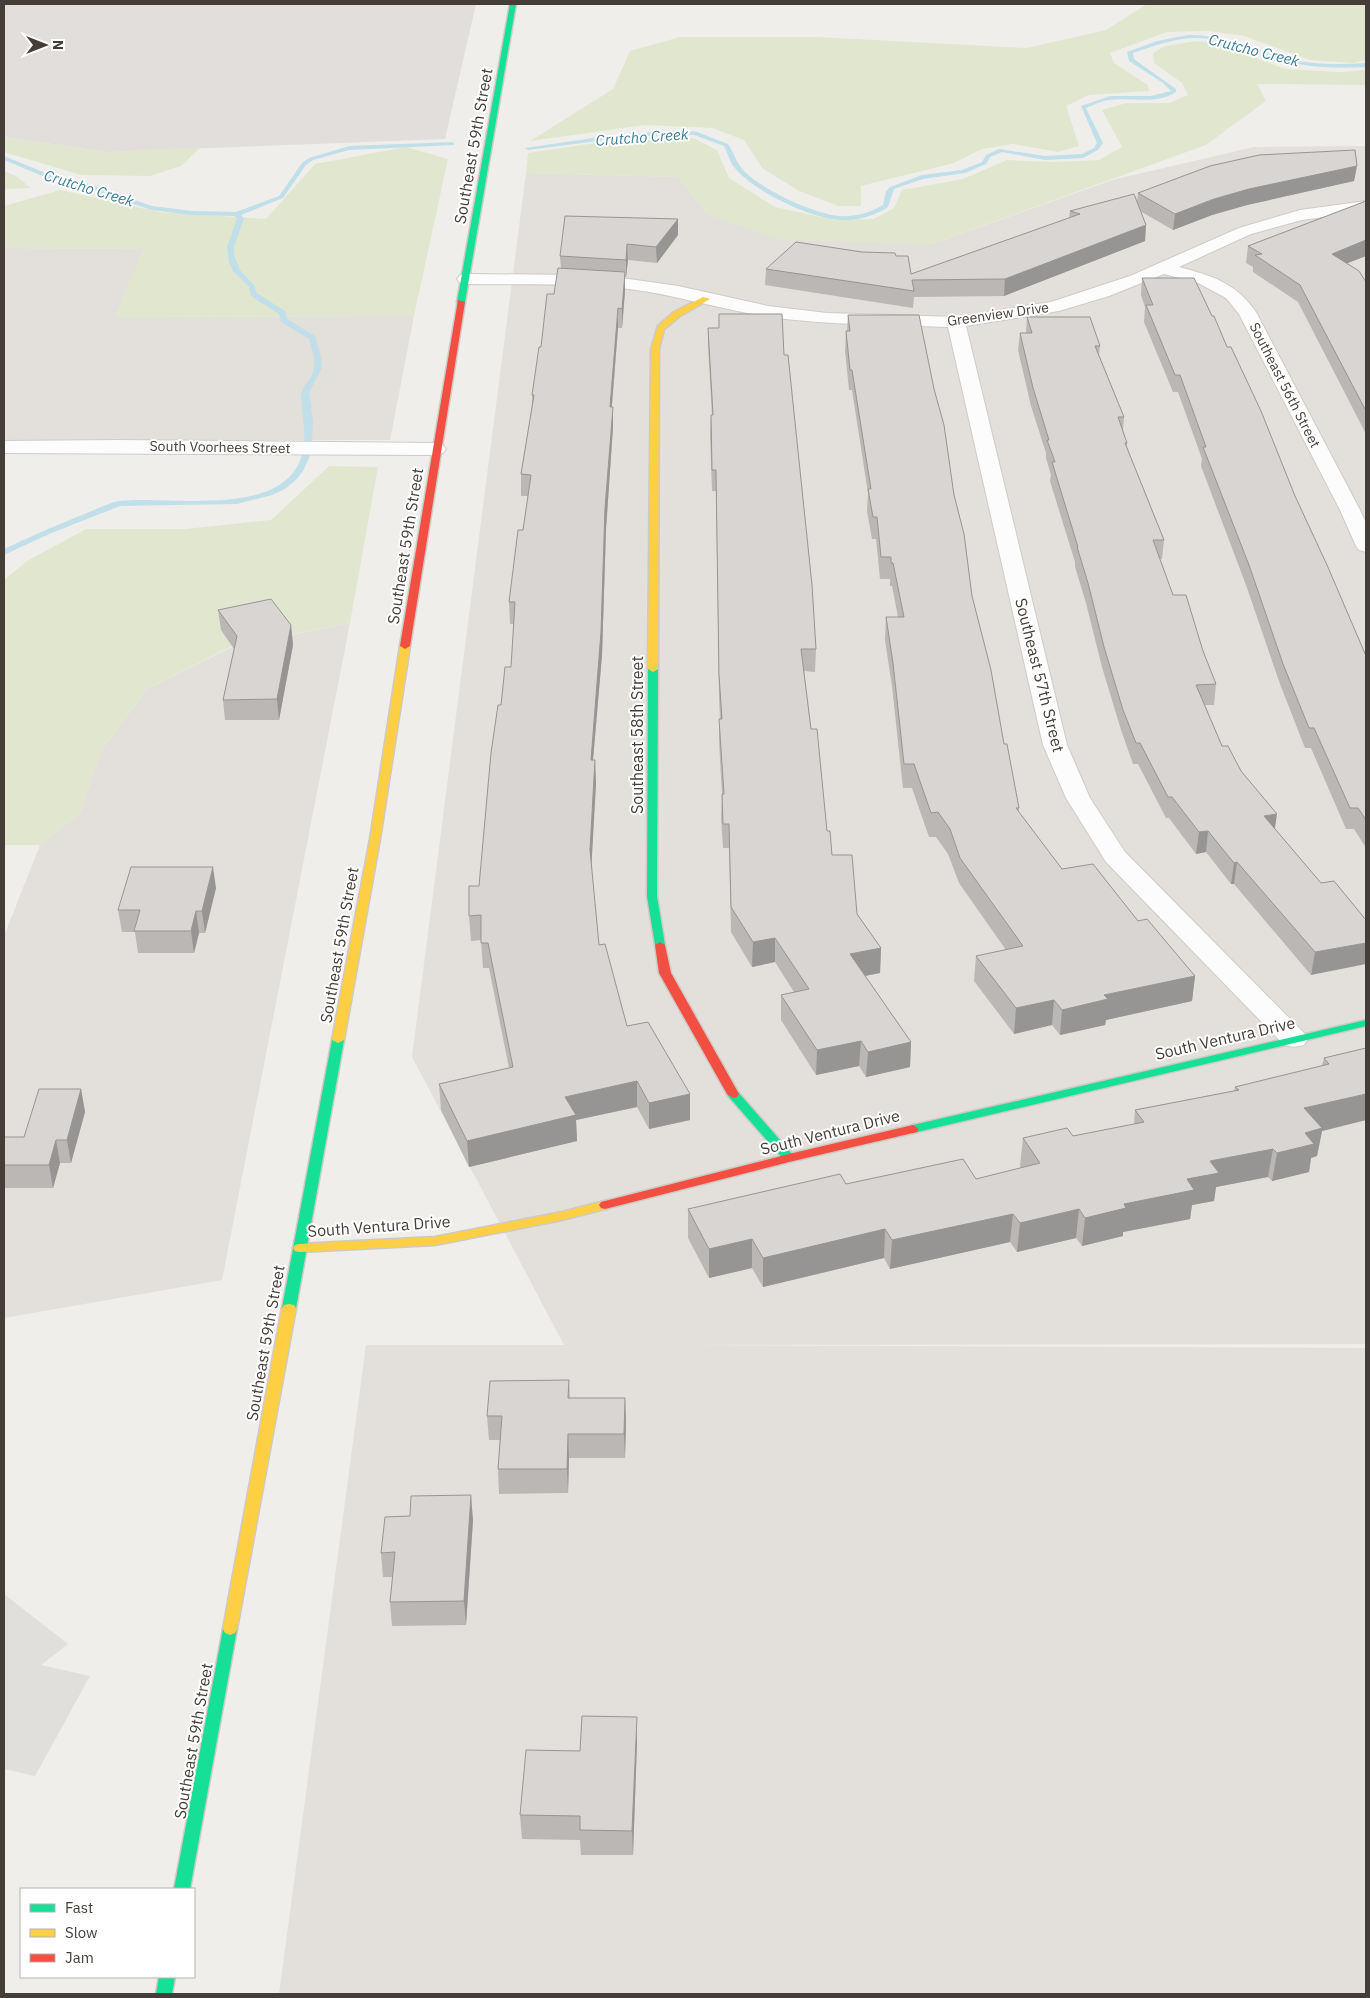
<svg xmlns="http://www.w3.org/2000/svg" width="1370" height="1998" font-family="'IBM Plex Sans',sans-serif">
<rect width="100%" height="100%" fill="#f0eeeb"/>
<path fill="#e3dfda" d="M1366 146V1344L674 1345 1366 1348V1994H279L366 1345H564L412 1057 526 173 678 177 708 215 932 244 1112 180 1254 147Z
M4 248 144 249 115 317 414 316 390 440H4Z
M350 623 222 1280 4 1318V936L40 845 80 813 102 749 147 689 232 647Z"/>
<path fill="#e1dedb" d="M4 4H476L445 139 107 152 4 137Z"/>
<path fill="#e1e7ce" d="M1147 4H1366V60L1353 63 1310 60 1244 36 1208 31 1167 32 1110 53 1114 63 1148 85 1149 91 1089 95 1066 106 1079 146 1058 152 1013 144 982 149 954 163 861 186V206H838L799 191 762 168 744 140 712 128 645 125 530 141 613 89 630 51 680 37H817L1027 48 1106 30Z
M1197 41 1217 43 1285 69 1341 72 1366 70V85L1257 84 1266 101 1206 145 932 244 781 240 708 215 677 177 526 173 528 153 616 140 693 138 717 150 729 178 775 207 835 220 874 219 894 208 902 190 963 179 1007 160 1054 162 1099 160 1122 147 1102 110 1126 103H1169L1188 95 1182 83 1154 63 1153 53 1165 46Z
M4 137 107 152 201 147 181 166 150 176 81 175 4 152Z
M406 147 448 159 414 316 115 317 143 249 4 248V206L60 190 159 212 266 219 315 164Z
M4 171 16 176 31 188 4 189Z
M329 466 378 467 350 623 232 646 147 689 102 749 80 813 40 845H4V580L27 561 86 529H185L271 520Z"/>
<path fill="#e1dfdc" d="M4 1594 68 1644 41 1665 90 1676 35 1776 4 1769Z"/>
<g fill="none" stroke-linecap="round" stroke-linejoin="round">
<path fill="#c1dfe9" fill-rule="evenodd" d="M1188 35C1222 34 1250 49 1282 57 1309 65 1338 65 1366 63V67C1334 69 1302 67 1271 58 1246 50 1223 38 1197 38 1174 38 1154 46 1133 53L1134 59 1176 89V92C1157 105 1131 97 1109 100 1101 101 1094 105 1086 108L1103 143 1098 150 1083 158 1045 160 1002 152 990 157 986 164 965 173 923 179 894 189 888 207C874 216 857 221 840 220 810 218 753 191 734 167 729 161 728 153 724 146L694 135 685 134 613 139 528 150 525 148 613 135 685 130 697 132 728 144C735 154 736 164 746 173 766 191 812 213 839 216 854 217 870 213 883 205L886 191 890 187 922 175 962 170 982 162 986 155 999 149 1045 156 1082 154 1094 148 1097 143 1081 106 1110 96H1151L1171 91 1163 83 1129 61 1127 52 1157 41Z
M452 142 455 144 454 145 349 150 313 160 306 165 283 198 241 215 244 218 234 247V255L240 270 254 285 257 293 285 311 287 319 315 336 321 357 322 368 309 392 313 422 312 441 310 456 303 471 295 481 285 489 272 495 237 504 120 506 49 534 4 555V549C31 536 59 524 87 513 97 509 109 503 119 501 169 495 283 520 302 455 307 436 303 419 301 399 300 387 312 380 314 369 316 359 311 348 309 339L281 322 279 314 251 296 249 287 233 271 229 263 227 247 237 218 234 216 193 215 151 210 83 186 57 182 4 160V156L60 179 86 183 152 206 193 211 236 212 279 196 302 163 309 158 349 146Z"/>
<g stroke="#ceccc9" stroke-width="2">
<path id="street" d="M1366 201V211L1302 220 1251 234 1179 267C1212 276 1235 282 1256 312L1360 510 1366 523V552L1359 550 1356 546 1340 510 1239 314 1226 298 1198 283 1164 274 1109 296 1059 311 966 326 1067 745 1090 798 1125 852 1304 1033 1308 1039 1304 1045 1294 1047 1284 1045 1106 862 1066 798 1043 745 948 327C889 325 829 325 770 317 723 310 677 295 629 289 575 283 520 285 466 284L460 283 457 279 460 275 466 274 580 275 629 279 678 286 768 306 827 313 956 317 1051 302 1130 276 1239 228 1300 210Z
M118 440 436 443 443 445 446 449 443 453 436 455 4 453V441Z"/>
</g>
<g stroke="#cecac3" stroke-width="3">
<path id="fast" d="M510 4H516L465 302 461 304 457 302Z
M653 666 658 669 657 896 665 945 660 948 655 945 647 896 648 669Z
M1366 1020V1026L913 1133 907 1129 913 1125Z
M338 1037 344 1040 296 1308 294 1311H284L282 1308 332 1040Z
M733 1090 737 1091 793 1155 795 1158 793 1161H785L729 1097 727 1094Z
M230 1623 235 1625 237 1629 190 1889H174L223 1629 225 1625Z
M159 1977H175L172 1994H156Z"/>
</g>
<g stroke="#cecac3" stroke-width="3">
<path id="slow" d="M703 297 710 299 680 316 664 329 659 349 658 669 653 672 648 669 651 349 658 326 674 312Z
M405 643 410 646 380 839 344 1040 338 1043 332 1040 370 839 400 646Z
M605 1201 609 1202 611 1205 609 1208 562 1220 435 1245 299 1252 295 1251 293 1248 295 1245 299 1244 435 1237 562 1212Z
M289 1304 294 1305 296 1308 237 1629 235 1633 230 1635 225 1633 223 1629 282 1308 284 1305Z"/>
</g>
<g stroke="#cecac3" stroke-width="3">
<path id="jam" d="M458 300 465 302 410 646 405 649 400 646Z
M660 942 665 945 671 973 739 1094 737 1097 733 1098 727 1094 659 973 655 945Z
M913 1125 919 1129 917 1132 789 1162 605 1209 601 1208 599 1205 601 1202 605 1201 789 1154Z"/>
</g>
<use href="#street" fill="#fdfcfc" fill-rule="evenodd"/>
<use href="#fast" fill="#16e098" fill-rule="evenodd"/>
<use href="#slow" fill="#ffcf43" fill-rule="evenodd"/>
<use href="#jam" fill="#f24e42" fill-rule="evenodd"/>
</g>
<path fill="#bab7b5" d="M1357 166 1354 181 1247 205 1212 215 1173 230 1140 211 1146 225 1145 241 1004 296 914 297 913 308 765 285 766 269 862 252 896 256 911 274 1069 218 1070 211 1137 202 1138 193Z
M1366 201V256L1347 263 1366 282V434L1298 302 1253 272V267L1246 263 1248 246Z
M678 219V235L657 263 628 260 626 277H625V291L622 328H618L612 407 613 427 606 529 602 655 593 760H595L596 783 591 863 599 945 627 1026 690 1120 649 1129 637 1107 576 1120 577 1141 469 1167 441 1110 439 1084 509 1068 489 968H483L481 940 471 941 469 916 479 886 501 705 511 667 514 624H510L509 602 523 530 528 496H521V474L532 406V395L541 347 561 268 560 256Z
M1142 278 1212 316 1227 347 1295 496 1366 656V848L1354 829H1346L1311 748H1305L1280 684 1246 585 1201 466 1202 459 1178 392H1173L1144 322 1145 307 1141 295Z
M719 314 784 355 816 649 815 672 804 671 811 729 827 831 832 855 857 914 881 948 880 973 865 976 911 1042 910 1067 866 1077 859 1066 816 1075 781 1020V995L794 992 775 962 752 967 731 932 729 848H723L721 817 722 794 719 741V719H720L719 697 716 491H712L710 435 711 415H712L708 347V328H719Z
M848 315 954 495 972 596 1004 744 1019 808V813L1062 869 1138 921 1195 976 1192 1001 1106 1020 1105 1025 1060 1035 1052 1025 1014 1034 974 981 976 956 1006 950 959 883 948 854 936 837H929L912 788H903L892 686 885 640 886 617H898L892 586H890V579H880L876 539H872L867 511 868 493 852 390H849L845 351 846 331H847Z
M1027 317 1100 346 1099 355 1124 417 1123 431 1127 443V448L1164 540 1162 559H1160L1173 595 1203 651 1216 684 1214 705H1205L1222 746 1241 771 1275 829 1321 883 1334 881 1311 975 1234 884H1231L1206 852 1196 854 1169 818H1166L1138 764H1133L1121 730 1102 667 1086 603 1075 567V562L1050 481 1051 475 1046 458V453L1031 406 1018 350 1020 333H1026Z
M218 610 291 625 293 645 279 720H225L223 700 234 649 221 630Z
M216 888 205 933H199L194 953H138L135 932H122L118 910Z
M1366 1048V1120L1322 1131 1317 1156 1311 1158 1309 1172 1272 1181 1268 1177 1216 1187 1214 1201 1192 1205 1190 1219 1123 1232V1236L1082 1246 1076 1238 1017 1252 1010 1242 890 1269 884 1258 763 1287 752 1268 709 1278 688 1238V1209L846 1184 976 1179 1021 1168 1020 1166 1023 1138 1073 1136 1134 1124 1135 1110 1234 1091 1235 1087 1322 1066 1324 1058Z
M81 1089 85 1112 71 1163H60L53 1188H4V1137H24Z
M569 1380 570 1398H625L626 1423 625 1458H569L568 1493 499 1494 498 1469 500 1440H489L487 1416Z
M410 1516 473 1520 466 1625 392 1626 390 1602 393 1577H383L381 1553Z
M637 1742 633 1855H581L580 1840 522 1839 520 1815 580 1751Z"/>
<path fill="#979593" d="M1357 166 1354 181 1247 205 1212 215 1173 230 1175 214 1214 199 1249 189Z
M678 219V235L657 263 656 247Z
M1146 225 1145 241 1004 296 1005 279Z
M1366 240V256L1330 270 1332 254Z
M627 244 628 260 626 277V260Z
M625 272V291L622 328V309Z
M618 308V328L610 427V407Z
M613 407V427L606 529 602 655 591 783V760L605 508Z
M291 625 293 645 279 720 277 699Z
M595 760 596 783 591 874 590 850Z
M1277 814 1274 835 1264 816Z
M1208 831 1206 852 1196 854 1199 832Z
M1237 862 1234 884H1231L1234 863Z
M213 867 216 888 205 933 202 911Z
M196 911 199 933 194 953 191 931Z
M775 938V962L752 967 753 942Z
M1366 943V964L1311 975 1315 952Z
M881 948 880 973 849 979 850 954Z
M1195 976 1192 1001 1106 1020 1105 1025 1060 1035 1062 1010 1104 995Z
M1054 1000 1052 1025 1014 1034 1016 1008Z
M861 1041 859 1066 816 1075 817 1050Z
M911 1042 910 1067 866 1077 868 1052Z
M637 1081V1107L576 1120 577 1141 469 1167 467 1141 565 1097Z
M81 1089 85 1112 71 1163 67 1140Z
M690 1094V1120L649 1129V1103Z
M1366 1094V1120L1322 1131 1317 1156 1311 1158 1309 1172 1272 1181 1277 1153 1304 1108Z
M56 1140 60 1163 53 1188 49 1165Z
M1273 1149 1268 1177 1216 1187 1214 1201 1192 1205 1190 1219 1123 1232V1236L1082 1246 1085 1218 1124 1204 1187 1179 1210 1161Z
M1079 1209 1076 1238 1017 1252 1020 1223Z
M1013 1214 1010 1242 890 1269 892 1240Z
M885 1229 884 1258 763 1287V1258Z
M752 1239V1268L709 1278V1249Z
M625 1398 626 1423 625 1458 624 1434Z
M568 1434 569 1458 568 1493 567 1469Z
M471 1495 473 1520 466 1625 464 1601Z
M637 1717V1742L633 1855 632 1831Z"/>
<path fill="#d8d5d2" stroke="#979593" d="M1355 150 1357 166 1249 189 1214 199 1175 214 1138 193 1210 166 1259 155Z
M1134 194 1146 225 1005 279 912 280 914 291 766 269 796 242 862 252 895 253 896 256H908L911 274 1080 214 1070 211Z
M1366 201V240L1332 254 1359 271 1366 282V411L1300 285 1255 255 1262 254 1248 246Z
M565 216 678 219 656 247 627 244 626 260 560 256Z
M558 268 625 272 622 309 618 308 610 407H613L605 508 601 632 591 760H595L590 850 599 945 605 944 627 1026 648 1022 690 1094 649 1103 637 1081 565 1097 576 1115 467 1141 439 1084 513 1067 488 943H481V915L469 916V886H479L491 753 498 705H501L505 667H511L515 602H509L518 530H523L531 475 521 474 534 395H532L539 347H541L547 294H554Z
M1142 278H1194L1212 316H1214L1227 347H1231L1261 411 1295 496 1327 565 1366 656V820L1358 808H1350L1314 728H1309L1283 664 1249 565 1203 447H1206L1180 375H1175L1146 305H1153Z
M719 314H782L784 355H788L812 585 816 649H801L811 729H817L827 831H830L832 855H852L857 914 881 948 850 954 911 1042 868 1052 861 1041 817 1050 781 995 809 989 775 938 753 942 731 907 729 824H723L722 794H724L719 719H722L719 675 716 470H712L711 415H713L708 328H719Z
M848 315H919L934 389 944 425 954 495 964 534 972 596 991 670 1004 744H1007L1019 808H1016L1062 869 1093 864 1138 921 1147 919 1195 976 1104 995 1108 999 1062 1010 1054 1000 1016 1008 976 956 1023 946 960 858 950 829 938 812 931 813 914 764H904L893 663 886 617H904L893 563H891V557H881L877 517H873L868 489H871L852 370H850L846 331H850Z
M1027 317H1090L1100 346H1095L1124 417H1118L1127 443H1125L1164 540H1153L1173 595H1186L1203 651 1216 684 1196 685 1222 746H1228L1241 771 1277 814 1264 816 1321 883 1334 881 1366 920V943L1315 952 1237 862 1234 863 1208 831 1199 832 1172 797H1168L1140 743H1136L1123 710 1104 647 1088 583 1077 547H1078L1052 462H1055L1047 440H1049L1033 388 1020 333H1032Z
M271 599 291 625 277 699 223 700 237 636 218 610Z
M131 867H213L202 911H196L191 931H134L140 910H118Z
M1366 1048V1094L1304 1108 1322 1128 1305 1133 1314 1144 1277 1153 1273 1149 1210 1161 1219 1173 1187 1179 1194 1190 1124 1204 1126 1208 1085 1218 1079 1209 1020 1223 1013 1214 892 1240 885 1229 763 1258 752 1239 709 1249 688 1209 840 1174 846 1184 963 1159 976 1179 1040 1163 1023 1138 1067 1128 1073 1136 1144 1122 1135 1110 1239 1090 1235 1087 1329 1064 1324 1058Z
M39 1089H81L67 1140H56L49 1165H4V1137H24Z
M569 1380 568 1398H625L624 1434H568L567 1469H498L502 1416H487L490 1381Z
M471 1495 464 1601 390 1602 395 1552 381 1553 385 1517 410 1516 411 1496Z
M582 1716 637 1717 632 1831 580 1830V1816L520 1815 526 1750 580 1751Z"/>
<g text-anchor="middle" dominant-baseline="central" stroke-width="4" stroke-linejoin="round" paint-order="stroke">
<g font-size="14" fill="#453e38" stroke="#fff">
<text transform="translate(998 314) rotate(-8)">Greenview Drive</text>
<text transform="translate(1285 385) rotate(63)">Southeast 56th Street</text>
<text transform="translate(220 447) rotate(1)">South Voorhees Street</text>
</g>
<g font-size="15" font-style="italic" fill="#3a7e96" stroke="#fff">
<text transform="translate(1254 50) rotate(14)">Crutcho Creek</text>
<text transform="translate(642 137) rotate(-4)">Crutcho Creek</text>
<text transform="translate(89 188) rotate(17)">Crutcho Creek</text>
</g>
<g font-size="16" fill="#453e38" stroke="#fff">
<text transform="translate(473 146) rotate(-80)">Southeast 59th Street</text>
<text transform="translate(405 546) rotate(-81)">Southeast 59th Street</text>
<text transform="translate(1040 675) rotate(76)">Southeast 57th Street</text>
<text transform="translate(637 735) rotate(-90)">Southeast 58th Street</text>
<text transform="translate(339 945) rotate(-80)">Southeast 59th Street</text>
<text transform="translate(1225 1038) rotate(-13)">South Ventura Drive</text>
<text transform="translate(830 1132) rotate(-14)">South Ventura Drive</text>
<text transform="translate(379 1226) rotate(-4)">South Ventura Drive</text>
<text transform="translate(265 1343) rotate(-80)">Southeast 59th Street</text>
<text transform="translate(193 1741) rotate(-80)">Southeast 59th Street</text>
</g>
</g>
<rect width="1370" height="1998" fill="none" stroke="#453e38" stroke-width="10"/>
<rect x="20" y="1888" width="175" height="90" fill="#ffffff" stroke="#b5b2af"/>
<rect x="30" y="1904" width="25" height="8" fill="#16e098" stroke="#b5b2af"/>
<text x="65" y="1913" font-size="15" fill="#453e38">Fast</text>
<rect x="30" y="1929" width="25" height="8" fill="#ffcf43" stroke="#b5b2af"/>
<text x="65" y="1938" font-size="15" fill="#453e38">Slow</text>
<rect x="30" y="1954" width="25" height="8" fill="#f24e42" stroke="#b5b2af"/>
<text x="65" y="1963" font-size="15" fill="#453e38">Jam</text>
<g transform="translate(45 45) rotate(90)" stroke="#ffffff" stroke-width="4" paint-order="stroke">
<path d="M0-4L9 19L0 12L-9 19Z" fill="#453e38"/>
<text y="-8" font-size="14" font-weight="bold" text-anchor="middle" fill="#453e38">N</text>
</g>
</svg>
